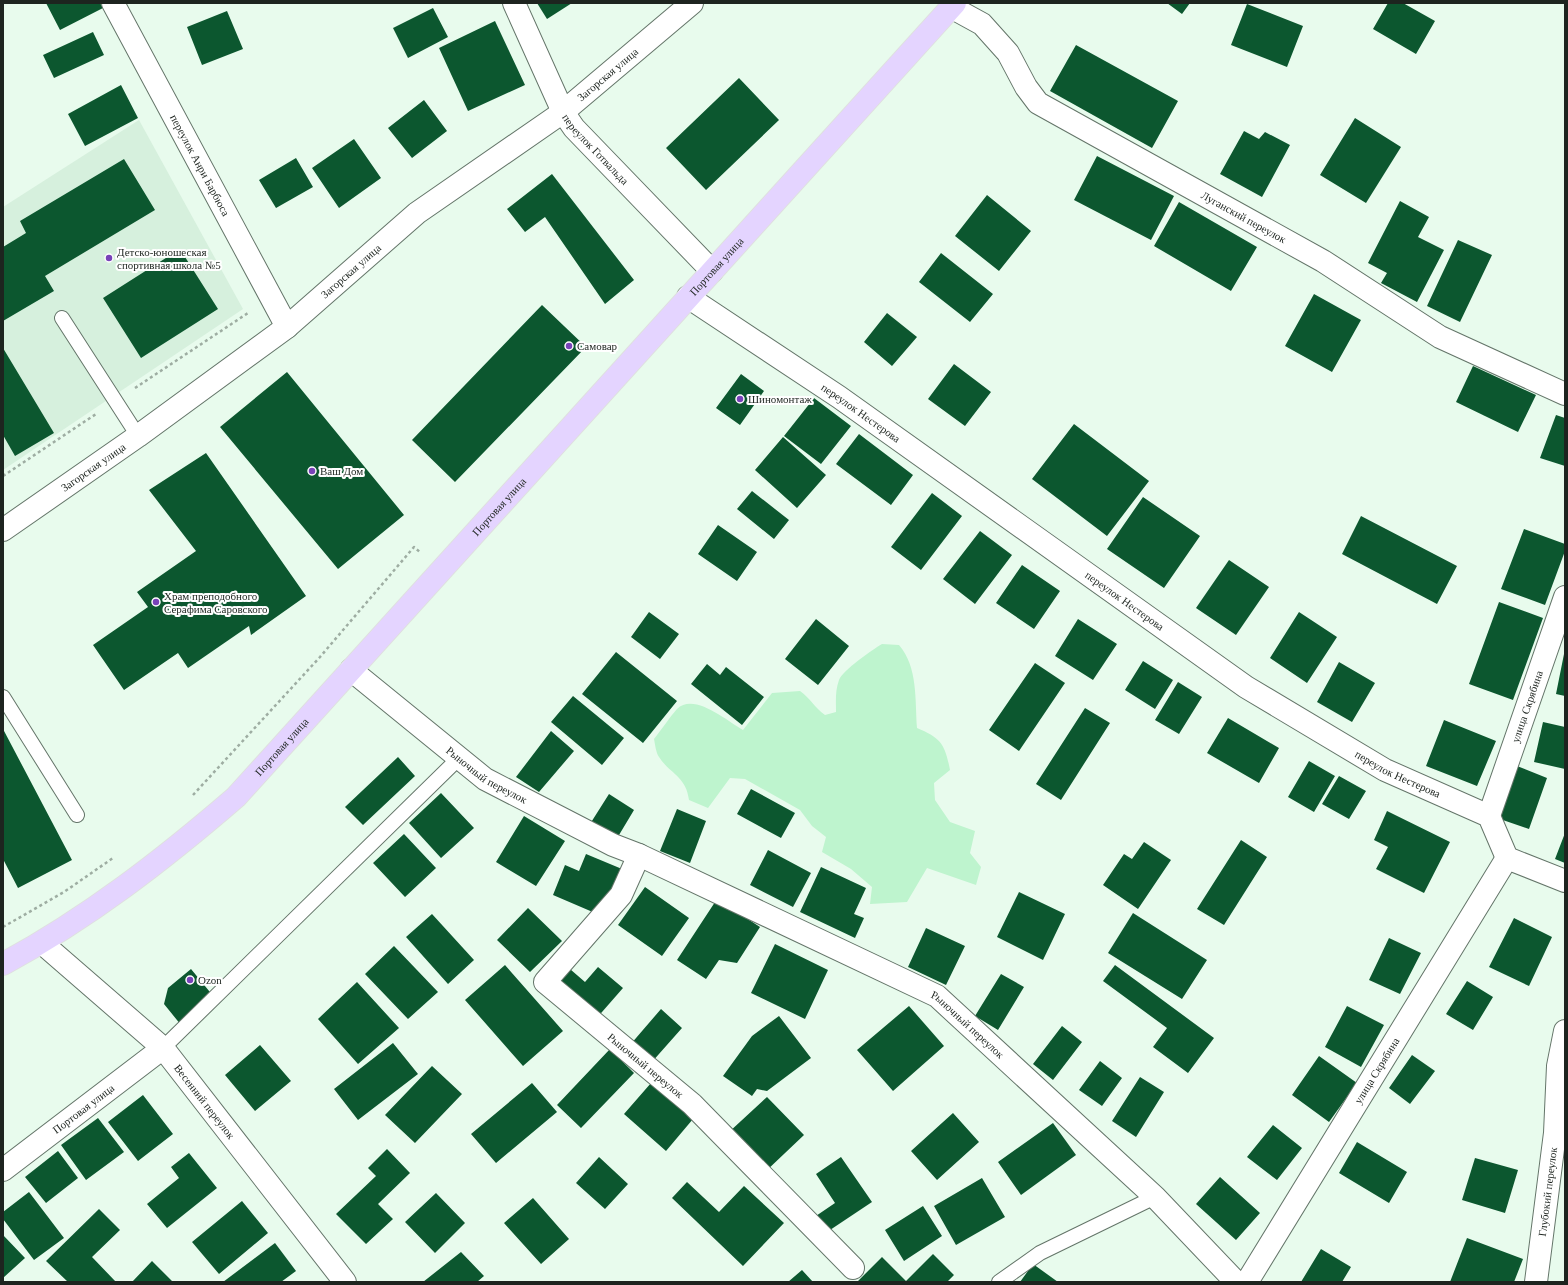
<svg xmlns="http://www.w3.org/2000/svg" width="1568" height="1285" font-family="'Times New Roman',serif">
<rect width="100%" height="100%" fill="#e8fbed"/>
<path fill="#d6f0dd" d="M139 120 243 309 3 470V207Z"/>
<path fill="#bef4ce" d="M882 644 899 645C918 667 915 700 917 728 941 738 945 744 950 770L934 783 935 800 950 822 975 831 970 853 981 867 976 885 927 868 907 902 870 904 872 887 851 869 822 852 826 837 812 826 800 810 745 779 730 778 708 808 689 800C686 776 670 774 659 757 656 753 655 744 654 739 662 729 669 718 677 709 694 692 727 721 743 730L772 693 800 691C810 698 815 708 825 715L836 712C836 701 835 691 839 680 843 670 872 650 882 644Z"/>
<path fill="#0c572f" d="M46 3H100L103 8 60 30Z
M537 3H572L547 19Z
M1167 3H1190L1182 14Z
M1388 3H1403L1435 21 1416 54 1373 29Z
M1247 4 1303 26 1287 67 1231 45Z
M433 8 448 37 408 58 393 28Z
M227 11 243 49 202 65 187 27Z
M495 21 525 85 468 111 439 48Z
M93 32 104 55 54 78 43 55Z
M1076 45 1178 101 1152 148 1050 91Z
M739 78 779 120 706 190 666 148Z
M121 85 138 118 85 146 68 114Z
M424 100 447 131 412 158 388 128Z
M1355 118 1401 147 1366 203 1320 175Z
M1244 131 1259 139 1265 132 1290 145 1262 197 1220 174Z
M354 139 381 178 339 208 312 168Z
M1097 156 1174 196 1151 240 1074 200Z
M296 158 313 187 276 208 259 180Z
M124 159 155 210 45 276 54 291 3 321V247L26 233 20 221Z
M552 174 634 280 605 304 545 217 525 232 507 209Z
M987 195 1031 231 999 271 955 236Z
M1400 201 1429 217 1418 237 1444 250 1417 302 1381 283 1387 273 1368 263Z
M1179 202 1257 247 1231 291 1154 246Z
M1458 240 1492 255 1460 322 1427 306Z
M180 249 218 309 141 358 103 298Z
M941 253 993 294 970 322 919 282Z
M1314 294 1361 320 1332 372 1285 346Z
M542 305 586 347 455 482 412 440Z
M887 313 917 337 892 366 864 342Z
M3 348 54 433 15 456 3 435Z
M954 364 991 392 965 426 928 399Z
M1473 366 1536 395 1518 432 1456 402Z
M287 372 404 515 338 569 220 427Z
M741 374 764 391 740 425 716 408Z
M814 398 851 426 821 464 784 436Z
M1556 415 1565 418V466L1540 458Z
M1074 424 1149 481 1107 536 1032 479Z
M859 434 913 475 891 505 836 464Z
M783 437 826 475 797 508 755 470Z
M206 453 306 596 251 635 249 626 188 668 178 653 124 690 93 645 148 607 137 592 196 551 149 490Z
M752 491 789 520 774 539 737 509Z
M932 493 962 516 921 570 891 547Z
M1143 497 1200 536 1164 588 1107 549Z
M1361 516 1457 566 1437 604 1342 554Z
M718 525 757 552 737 581 698 554Z
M1524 529 1565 544V551L1545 605 1501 589Z
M980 531 1012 555 975 604 943 579Z
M1229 560 1269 587 1236 635 1196 608Z
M1022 565 1060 591 1034 629 996 603Z
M1499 602 1543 618 1513 700 1469 684Z
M649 612 679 634 660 659 631 637Z
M1299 612 1337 637 1307 683 1270 658Z
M816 619 849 646 818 685 785 659Z
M1078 619 1117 644 1093 680 1055 656Z
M616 652 677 701 643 743 582 694Z
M1564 654H1565V696L1556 694Z
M1143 661 1173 680 1155 709 1125 690Z
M1339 662 1375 683 1352 722 1317 702Z
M1035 663 1065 683 1019 751 989 730Z
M707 664 720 675 726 667 764 697 742 725 691 684Z
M1178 682 1202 697 1179 734 1155 720Z
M573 696 624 738 602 765 551 722Z
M1085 708 1110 723 1061 800 1036 784Z
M1228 718 1279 748 1259 783 1207 753Z
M1444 720 1496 741 1477 786 1426 766Z
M1543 722 1565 727V769L1534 762Z
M3 729 72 860 18 888 3 859Z
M551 731 574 751 539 792 516 777Z
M398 757 415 776 363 825 345 807Z
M1309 761 1335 776 1314 812 1288 797Z
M1517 766 1547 778 1529 829 1497 818Z
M1339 776 1366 791 1349 819 1322 804Z
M751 789 795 813 781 838 737 814Z
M441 793 474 828 441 858 409 823Z
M609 794 634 810 616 840 590 824Z
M677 809 706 821 690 863 660 851Z
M1387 811 1450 842 1424 893 1376 869 1388 847 1374 840Z
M524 816 565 841 536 886 496 862Z
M1565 833V863L1555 859Z
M404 834 436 868 405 897 373 863Z
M1241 840 1267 857 1224 925 1197 909Z
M1144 842 1171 860 1138 909 1103 885 1124 854 1132 859Z
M768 850 811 873 793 907 750 885Z
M586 854 622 869 602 916 553 895 565 865 579 871Z
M821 867 866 888 854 914 864 918 855 938 800 912Z
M645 887 689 918 662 956 618 925Z
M1019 892 1065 914 1043 960 997 937Z
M717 899 760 927 737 963 719 960 706 979 677 960Z
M528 908 562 941 530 972 497 940Z
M1133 913 1207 960 1182 999 1108 953Z
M432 914 474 960 448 984 406 937Z
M1514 918 1552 937 1529 986 1489 967Z
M926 928 965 946 946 985 908 967Z
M1389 938 1421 953 1400 994 1369 980Z
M775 944 828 970 805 1019 751 993Z
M394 946 438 992 408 1019 365 974Z
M563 963 585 982 598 967 623 988 595 1020 549 981Z
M505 965 563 1031 523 1066 465 1000Z
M1115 965 1214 1038 1188 1073 1153 1047 1167 1028 1103 981Z
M191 969 214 997 181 1025 164 1004 168 988Z
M1001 974 1024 987 998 1030 975 1016Z
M1467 981 1493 997 1473 1030 1446 1014Z
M357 982 399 1028 358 1064 318 1019Z
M909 1006 944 1046 893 1091 857 1050Z
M1347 1006 1384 1025 1361 1067 1325 1047Z
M661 1009 682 1028 651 1063 630 1045Z
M779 1016 811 1058 767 1091 757 1089 752 1096 723 1076 752 1036Z
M1062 1026 1082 1042 1053 1080 1033 1064Z
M393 1043 418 1074 358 1120 334 1089Z
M260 1045 291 1081 255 1111 225 1075Z
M610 1049 634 1073 581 1128 557 1105Z
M1412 1055 1435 1071 1410 1104 1389 1088Z
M1319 1056 1357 1083 1329 1122 1292 1095Z
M1100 1061 1122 1078 1102 1106 1079 1090Z
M432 1066 462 1094 415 1143 385 1115Z
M1140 1077 1164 1092 1136 1137 1112 1121Z
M532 1083 557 1112 496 1163 471 1134Z
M651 1083 693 1119 666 1151 624 1114Z
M143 1095 173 1134 138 1161 108 1122Z
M767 1097 804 1135 765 1172 728 1133Z
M953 1113 979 1142 937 1180 911 1151Z
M98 1118 124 1152 86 1180 61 1145Z
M1053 1123 1076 1155 1021 1195 998 1162Z
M1273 1125 1302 1148 1277 1180 1247 1157Z
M1357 1142 1407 1172 1389 1203 1339 1173Z
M387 1149 410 1173 378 1204 393 1219 366 1244 336 1214 376 1176 368 1168Z
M58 1151 78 1178 46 1203 25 1177Z
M189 1153 217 1188 167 1228 147 1204 179 1178 171 1167Z
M599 1157 628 1184 605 1209 576 1183Z
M841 1157 872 1202 824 1234 813 1218 835 1203 816 1174Z
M1475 1158 1518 1170 1505 1213 1462 1200Z
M1220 1177 1260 1213 1236 1240 1196 1204Z
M982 1178 1005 1217 956 1245 934 1206Z
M687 1182 719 1212 744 1186 784 1223 743 1266 672 1198Z
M29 1192 64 1238 34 1260 3 1219V1212Z
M436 1193 465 1223 435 1253 405 1222Z
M533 1198 569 1239 541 1264 504 1223Z
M242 1201 268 1233 219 1274 192 1242Z
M923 1206 942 1236 904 1261 885 1230Z
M99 1209 120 1230 92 1257 116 1282H68L46 1261Z
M3 1235 25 1258 3 1278Z
M1467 1238 1523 1259 1514 1282H1450Z
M275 1243 296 1271 281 1282H223Z
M1321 1249 1351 1267 1342 1282H1301Z
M461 1252 484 1276 477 1282H423Z
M933 1254 954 1275 947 1282H857L882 1257 906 1281Z
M152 1261 173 1282H132Z
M1033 1264 1058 1282H1020Z
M802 1270 813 1282H788Z"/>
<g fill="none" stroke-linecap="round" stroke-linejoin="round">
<g stroke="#647569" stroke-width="16">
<path id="service" d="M62 318 138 436
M3 697 77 815
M163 1048 459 758
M999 1282 1040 1253 1155 1197"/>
</g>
<g stroke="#647569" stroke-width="24">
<g id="minor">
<path id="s1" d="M113 3 287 327"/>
<path id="s2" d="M514 3 563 112 574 128 712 271"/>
<path id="s3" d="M951 7 982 24 1008 53 1026 87 1038 103 1323 261 1440 337 1565 394"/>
<path id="s4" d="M688 297 839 397 1246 687 1385 770 1489 816 1507 858 1565 881"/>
<path id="s5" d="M3 530 138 436 287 327 417 213 563 112 692 3"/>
<path id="s6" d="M351 670 485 779 613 845 639 855 937 996 1155 1197 1236 1282"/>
<path id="s7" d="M1489 816 1565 597"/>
<path id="s8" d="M639 855 621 895 545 982 692 1104 853 1268"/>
<path id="s9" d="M42 943 163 1048 345 1282"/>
<path id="s10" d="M3 1170 163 1048"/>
<path id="s11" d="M1247 1282 1507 858"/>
<path id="s12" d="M1536 1282 1555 1133 1558 1066 1565 1031"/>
</g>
</g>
<g stroke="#dfe0e0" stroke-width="24">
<g id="primary">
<path id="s13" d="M3 964C88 918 163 860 236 797L955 3"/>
</g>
</g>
<path stroke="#9eada2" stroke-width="2.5" stroke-dasharray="3 3" stroke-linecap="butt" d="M135 388 248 313
M3 476 96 414
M193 795 320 657 414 547 421 553
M3 927 64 892 113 858"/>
<use href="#service" stroke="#fff" stroke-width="14"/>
<use href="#minor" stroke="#fff" stroke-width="22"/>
<use href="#primary" stroke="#e4d4ff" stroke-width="22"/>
</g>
<g fill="#7842b8" stroke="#fff" stroke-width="1.5">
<circle cx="109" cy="258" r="4"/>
<circle cx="569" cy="346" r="4"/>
<circle cx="740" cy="399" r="4"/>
<circle cx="312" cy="471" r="4"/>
<circle cx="156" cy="602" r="4"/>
<circle cx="190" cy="980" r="4"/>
</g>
<g text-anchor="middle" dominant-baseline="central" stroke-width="4" stroke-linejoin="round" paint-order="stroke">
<g font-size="11" fill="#1d241f" stroke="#fff">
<text stroke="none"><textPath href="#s5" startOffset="758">Загорская улица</textPath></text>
<text stroke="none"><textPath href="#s2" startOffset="169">переулок Готвальда</textPath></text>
<text stroke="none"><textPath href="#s1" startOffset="184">переулок Анри Барбюса</textPath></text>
<text stroke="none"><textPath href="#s3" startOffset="368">Луганский переулок</textPath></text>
<text stroke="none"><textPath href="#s13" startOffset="1003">Портовая улица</textPath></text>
<text stroke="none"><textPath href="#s5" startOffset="434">Загорская улица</textPath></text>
<text stroke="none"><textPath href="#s4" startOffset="208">переулок Нестерова</textPath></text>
<text stroke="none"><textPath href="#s5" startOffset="110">Загорская улица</textPath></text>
<text stroke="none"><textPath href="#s13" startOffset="679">Портовая улица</textPath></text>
<text stroke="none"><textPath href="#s4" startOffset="532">переулок Нестерова</textPath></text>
<text stroke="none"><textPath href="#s7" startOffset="116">улица Скрябина</textPath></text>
<text stroke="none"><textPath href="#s13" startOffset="355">Портовая улица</textPath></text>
<text stroke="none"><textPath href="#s4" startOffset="856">переулок Нестерова</textPath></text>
<text stroke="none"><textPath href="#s6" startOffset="172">Рыночный переулок</textPath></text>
<text stroke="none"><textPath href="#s6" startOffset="716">Рыночный переулок</textPath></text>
<text stroke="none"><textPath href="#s8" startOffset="290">Рыночный переулок</textPath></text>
<text stroke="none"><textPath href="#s11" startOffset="248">улица Скрябина</textPath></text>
<text stroke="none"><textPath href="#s9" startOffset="228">Весенний переулок</textPath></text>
<text stroke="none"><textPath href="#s10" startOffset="101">Портовая улица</textPath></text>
<text stroke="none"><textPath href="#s12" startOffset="91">Глубокий переулок</textPath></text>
</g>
<g font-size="11" fill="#1d241f" stroke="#fff" text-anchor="start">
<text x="117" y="252">Детско-юношеская<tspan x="117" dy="13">спортивная школа №5</tspan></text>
<text x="577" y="346">Самовар</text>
<text x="748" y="399">Шиномонтаж</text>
<text x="320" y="471">Ваш Дом</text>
<text x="164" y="596">Храм преподобного<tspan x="164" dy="13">Серафима Саровского</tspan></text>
<text x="198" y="980">Ozon</text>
</g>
</g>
<rect width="1568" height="1285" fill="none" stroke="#1d241f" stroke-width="8"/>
</svg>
